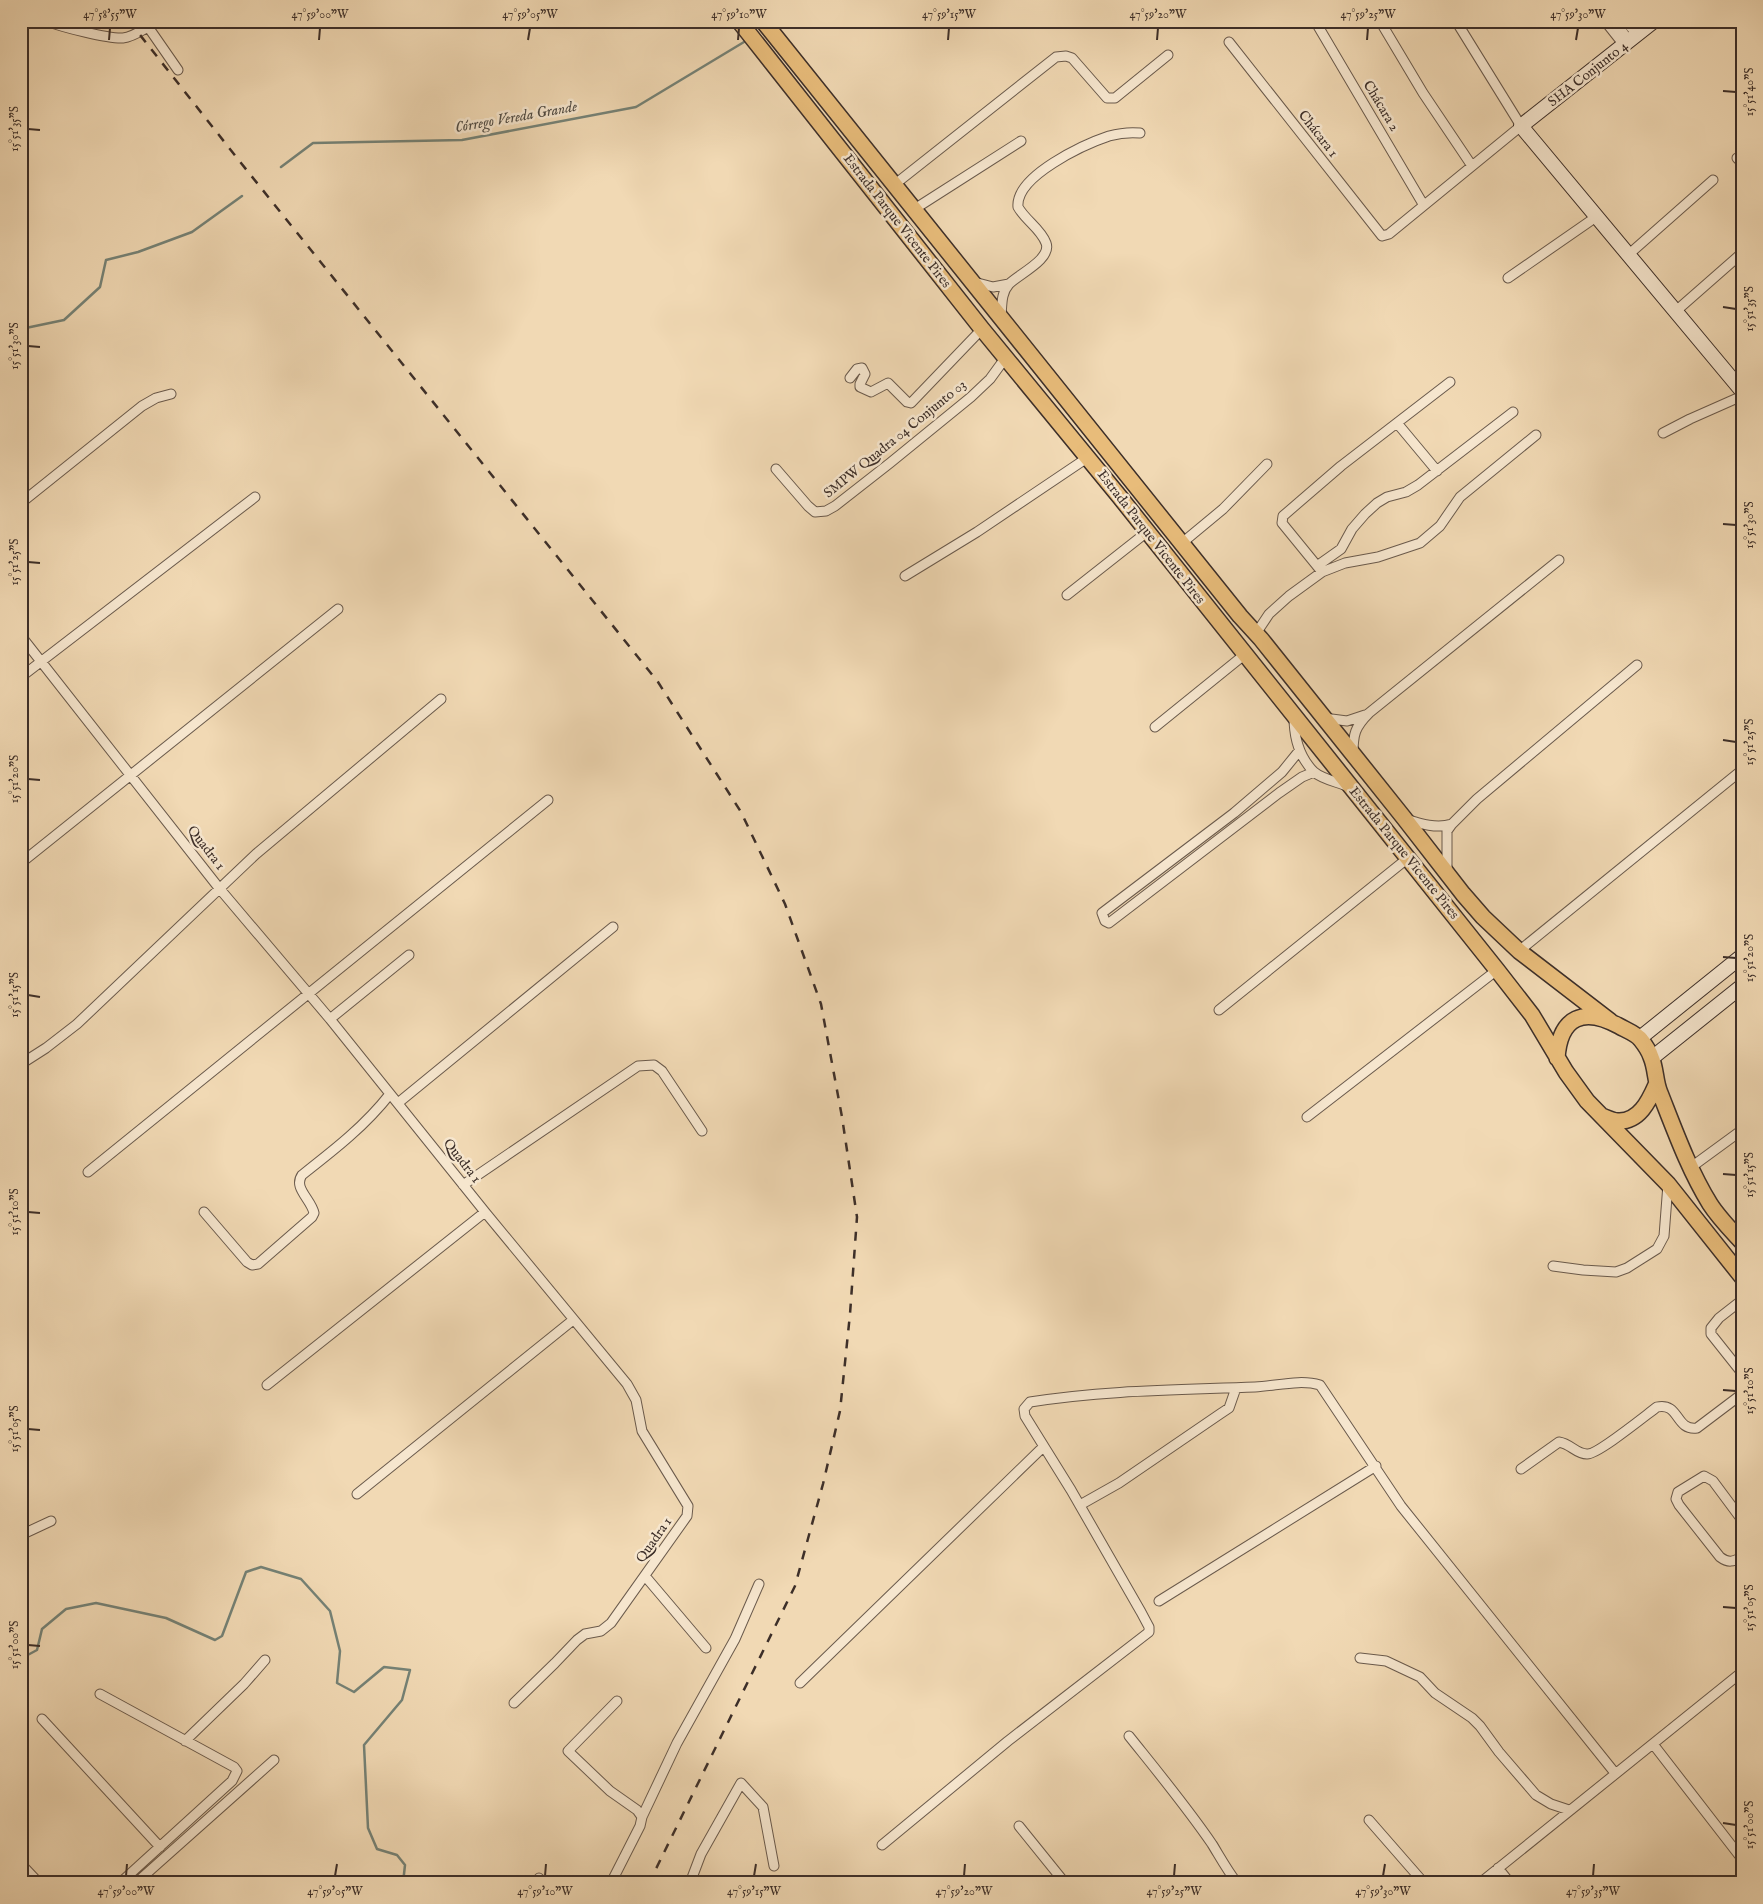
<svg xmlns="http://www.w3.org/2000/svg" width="1763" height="1904" font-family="'IM FELL English',serif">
<rect width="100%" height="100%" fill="#f1d9b4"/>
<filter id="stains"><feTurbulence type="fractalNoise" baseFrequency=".004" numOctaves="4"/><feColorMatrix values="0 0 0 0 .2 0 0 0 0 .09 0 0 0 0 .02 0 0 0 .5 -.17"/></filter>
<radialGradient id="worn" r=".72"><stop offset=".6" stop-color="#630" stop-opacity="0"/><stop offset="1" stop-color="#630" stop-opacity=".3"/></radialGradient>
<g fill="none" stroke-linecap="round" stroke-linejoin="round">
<path stroke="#758276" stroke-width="2.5" d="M815 21 824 25 827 21
M281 167 313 143 462 140 636 107 744 42
M21 329 64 320 100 287 106 260 138 252 192 232 242 196
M21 1656 24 1657 37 1650 42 1629 66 1609 96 1603 166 1618 215 1640 222 1636 246 1572 261 1567 301 1579 330 1611 340 1651 337 1683 354 1692 384 1667 410 1670 402 1700 364 1745 368 1828 377 1849 397 1855 405 1865 403 1883"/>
<g stroke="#6a5a4c" stroke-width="11">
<path id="street" d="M47 21C61 27 109 39 123 38 132 37 141 31 148 27
M144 21 178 70
M1315 21 1423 204
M1380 21 1423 93 1472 166
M1605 21 1624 45
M1615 21 1629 41
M1626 21 1637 35
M1229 42 1382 236 1389 234 1521 126 1456 21
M1737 158 1742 163
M894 185 1056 57 1066 56 1072 58 1107 98H1115L1168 55
M913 210 1021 141
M1628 255 1713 180
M1508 278 1596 217
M974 282 993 287 1009 284
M1676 311 1742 253
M1001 316C1002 305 1001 293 1009 284 1019 274 1052 259 1046 243 1041 229 1025 220 1018 207 1015 176 1085 144 1109 136 1120 133 1130 132 1140 133
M850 378 857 369 862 368 865 374 860 384V387L871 392 888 383 907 402 911 403 982 329
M1397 423 1437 471
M1663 433 1690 419 1742 396
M776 469 808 506 815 512 826 511 835 506 890 463 971 397 990 379 1006 357
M21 503 142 406 156 398 171 394
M1182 543 1223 509 1267 464
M1317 566 1341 549 1352 529 1365 514 1377 503 1387 497 1406 492 1418 485 1513 412
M1322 572 1282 523 1283 516 1341 466 1450 382
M905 576 977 532 1087 458
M1067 595 1147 532
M21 636 219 888 330 1019 485 1212 627 1384 636 1400 642 1431 688 1506 687 1516 611 1623 601 1631 585 1634 577 1640 555 1663 514 1703
M1260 638 1259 629 1269 614 1289 596 1322 572 1345 563 1378 557 1420 543 1440 526 1460 497 1536 435
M21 677 255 497
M1294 717C1294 737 1299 757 1314 772 1322 779 1337 782 1347 786
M1324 718 1347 721 1365 715
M1155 727 1244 655
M1299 751 1282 772 1234 813 1102 913 1105 921 1109 923 1279 793 1302 777 1314 772
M1353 754C1353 734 1355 727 1369 713L1559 560
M1406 819C1421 824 1437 829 1452 824
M21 863 338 609
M1447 871V831L1452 824 1477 799 1637 665
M1519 951 1742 770
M1219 1010 1408 858
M330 1019 409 955
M21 1064 46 1048 77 1024 256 854 441 699
M398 1103 613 927
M1307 1117 1497 970
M1690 1168 1742 1130
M88 1172 548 800
M463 1185 638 1066 654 1065 662 1071 702 1131
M204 1212 247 1262 252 1265 258 1264 312 1217 314 1213C311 1199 293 1188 302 1175 334 1150 365 1126 390 1094
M1553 1266 1583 1270 1616 1272 1627 1268 1657 1249 1664 1236 1668 1184
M1742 1300 1719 1318 1711 1328V1334L1742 1373
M267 1385 485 1212
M1521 1469 1559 1442C1571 1444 1576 1454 1587 1454 1597 1455 1646 1415 1657 1407 1680 1402 1675 1431 1697 1428L1742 1394
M357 1494 573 1320
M1080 1505 1119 1483 1220 1414 1229 1408 1236 1388
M1742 1520 1713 1481 1704 1476 1678 1492 1676 1499 1679 1505 1720 1557C1728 1563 1733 1562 1742 1557
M21 1535 51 1521
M645 1576 706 1648
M1159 1601 1376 1466
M1360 1658 1386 1661 1420 1677 1435 1693 1472 1718 1480 1726 1499 1752 1536 1795 1551 1804 1569 1810
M800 1683 1040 1450 1045 1448
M100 1694 234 1767 237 1771 232 1781 120 1883
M42 1719 160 1847
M1129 1736C1157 1771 1186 1806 1212 1844 1220 1857 1227 1870 1237 1883
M185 1741 244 1684 265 1660
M1653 1744 1742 1859
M642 1817 677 1743 735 1639 759 1584
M1369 1820 1424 1883
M1019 1826 1065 1883
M882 1845 1008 1741 1149 1632V1627L1141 1612 1071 1490 1025 1416 1024 1409 1030 1402C1105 1390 1180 1390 1255 1387 1276 1386 1300 1379 1320 1385L1401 1506 1615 1773
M21 1864 39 1883
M1498 1868 1510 1883
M136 1883 274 1760
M537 1883 539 1878
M611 1883 640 1826 642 1817 637 1810 610 1791 568 1751 617 1701
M690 1883 701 1854 741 1783 763 1807 774 1866
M1480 1883 1742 1672"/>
</g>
<g stroke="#3d2f29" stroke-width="16">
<path id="secondary" d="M1654 21 1521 126 1742 391
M1640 1038 1742 956
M1652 1058 1742 986"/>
</g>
<g stroke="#3d2f29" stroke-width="18">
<path id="primary" d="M739 21 982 329 1119 496 1497 970 1532 1015 1566 1072 1587 1101 1668 1184 1742 1277
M763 21 1240 616 1261 639 1404 818 1463 894 1483 917 1519 951 1610 1021
M1557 1058C1560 1016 1584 1007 1619 1026 1626 1030 1637 1034 1641 1040 1645 1045 1649 1051 1651 1057 1656 1068 1655 1082 1660 1093 1675 1131 1689 1170 1710 1204 1719 1218 1731 1230 1742 1242
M1602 1116C1607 1118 1613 1121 1618 1121 1639 1122 1649 1101 1656 1085"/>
</g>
<use href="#street" stroke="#f6e6ce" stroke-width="9"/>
<use href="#secondary" stroke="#f6e6ce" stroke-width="14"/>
<use href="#primary" stroke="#e8bc7a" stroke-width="15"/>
<path stroke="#3d2f29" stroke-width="2.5" stroke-dasharray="9 9" stroke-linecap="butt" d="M129 21 241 163 658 682 741 812 785 904 821 1004 842 1117 857 1217 850 1314 840 1411 823 1484 795 1586 649 1883"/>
</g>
<path fill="none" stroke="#3d2f29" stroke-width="2" d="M109 40 110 28M319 40 320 28M528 40 530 28M738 40 739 28M948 40 949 28M1157 40 1158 28M1367 40 1368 28M1576 40 1578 28M1723 91 1736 92M28 129 40 130M1723 307 1736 309M28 346 40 347M1723 524 1736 525M28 562 40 563M1723 740 1736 742M28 779 40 780M1723 957 1736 958M28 995 40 997M1723 1174 1736 1175M28 1212 40 1213M1723 1390 1736 1391M28 1429 40 1430M1723 1607 1736 1608M28 1645 40 1646M1723 1823 1736 1825M126 1876 127 1864M335 1876 337 1864M545 1876 546 1864M754 1876 756 1864M964 1876 965 1864M1174 1876 1175 1864M1383 1876 1385 1864M1593 1876 1594 1864"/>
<g text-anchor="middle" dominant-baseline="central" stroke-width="5" stroke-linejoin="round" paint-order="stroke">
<g font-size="14" fill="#3d2f29" stroke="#f6e6ce">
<text transform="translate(1588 74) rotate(-38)">SHA Conjunto 4</text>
<text transform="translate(1381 106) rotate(59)">Chácara 2</text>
<text transform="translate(1318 134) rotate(52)">Chácara 1</text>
<text transform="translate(897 221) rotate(52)">Estrada Parque Vicente Pires</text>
<text transform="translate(895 439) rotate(-39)">SMPW Quadra 04 Conjunto 03</text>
<text transform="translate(1151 537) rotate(52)">Estrada Parque Vicente Pires</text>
<text transform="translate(206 848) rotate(52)">Quadra 1</text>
<text transform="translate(1404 853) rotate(51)">Estrada Parque Vicente Pires</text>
<text transform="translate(462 1161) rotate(52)">Quadra 1</text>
<text transform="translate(654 1540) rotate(-55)">Quadra 1</text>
</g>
<g font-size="15" font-style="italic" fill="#504b43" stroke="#f6e6ce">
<text transform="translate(516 117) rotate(-10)">Córrego Vereda Grande</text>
</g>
</g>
<rect width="1763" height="1904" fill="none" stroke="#f1d9b4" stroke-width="55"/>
<rect x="28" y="28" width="1708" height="1848" fill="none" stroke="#3d2f29" stroke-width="2"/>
<g font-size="12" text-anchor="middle" fill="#3d2f29">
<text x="110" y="18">47°58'55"W</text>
<text x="320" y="18">47°59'00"W</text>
<text x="530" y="18">47°59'05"W</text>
<text x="739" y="18">47°59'10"W</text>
<text x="949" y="18">47°59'15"W</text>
<text x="1158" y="18">47°59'20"W</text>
<text x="1368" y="18">47°59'25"W</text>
<text x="1578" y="18">47°59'30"W</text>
<text transform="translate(1749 92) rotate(-90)" y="4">15°51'40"S</text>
<text transform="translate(14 129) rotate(-90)" y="4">15°51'35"S</text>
<text transform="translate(1749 309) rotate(-90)" y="4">15°51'35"S</text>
<text transform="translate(14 346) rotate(-90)" y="4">15°51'30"S</text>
<text transform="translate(1749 525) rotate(-90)" y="4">15°51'30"S</text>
<text transform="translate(14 562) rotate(-90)" y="4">15°51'25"S</text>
<text transform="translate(1749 742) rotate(-90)" y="4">15°51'25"S</text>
<text transform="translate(14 779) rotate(-90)" y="4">15°51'20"S</text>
<text transform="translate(1749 958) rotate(-90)" y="4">15°51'20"S</text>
<text transform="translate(14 995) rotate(-90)" y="4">15°51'15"S</text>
<text transform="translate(1749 1175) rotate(-90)" y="4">15°51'15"S</text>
<text transform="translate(14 1212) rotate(-90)" y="4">15°51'10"S</text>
<text transform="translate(1749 1391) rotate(-90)" y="4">15°51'10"S</text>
<text transform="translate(14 1429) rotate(-90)" y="4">15°51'05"S</text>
<text transform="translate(1749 1608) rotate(-90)" y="4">15°51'05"S</text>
<text transform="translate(14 1645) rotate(-90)" y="4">15°51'00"S</text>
<text transform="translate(1749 1825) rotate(-90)" y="4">15°51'00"S</text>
<text x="126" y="1895">47°59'00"W</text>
<text x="335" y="1895">47°59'05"W</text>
<text x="545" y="1895">47°59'10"W</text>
<text x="754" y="1895">47°59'15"W</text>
<text x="964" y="1895">47°59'20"W</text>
<text x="1174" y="1895">47°59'25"W</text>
<text x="1383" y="1895">47°59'30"W</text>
<text x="1593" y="1895">47°59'35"W</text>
</g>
<rect width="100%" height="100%" filter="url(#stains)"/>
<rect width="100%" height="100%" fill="url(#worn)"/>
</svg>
